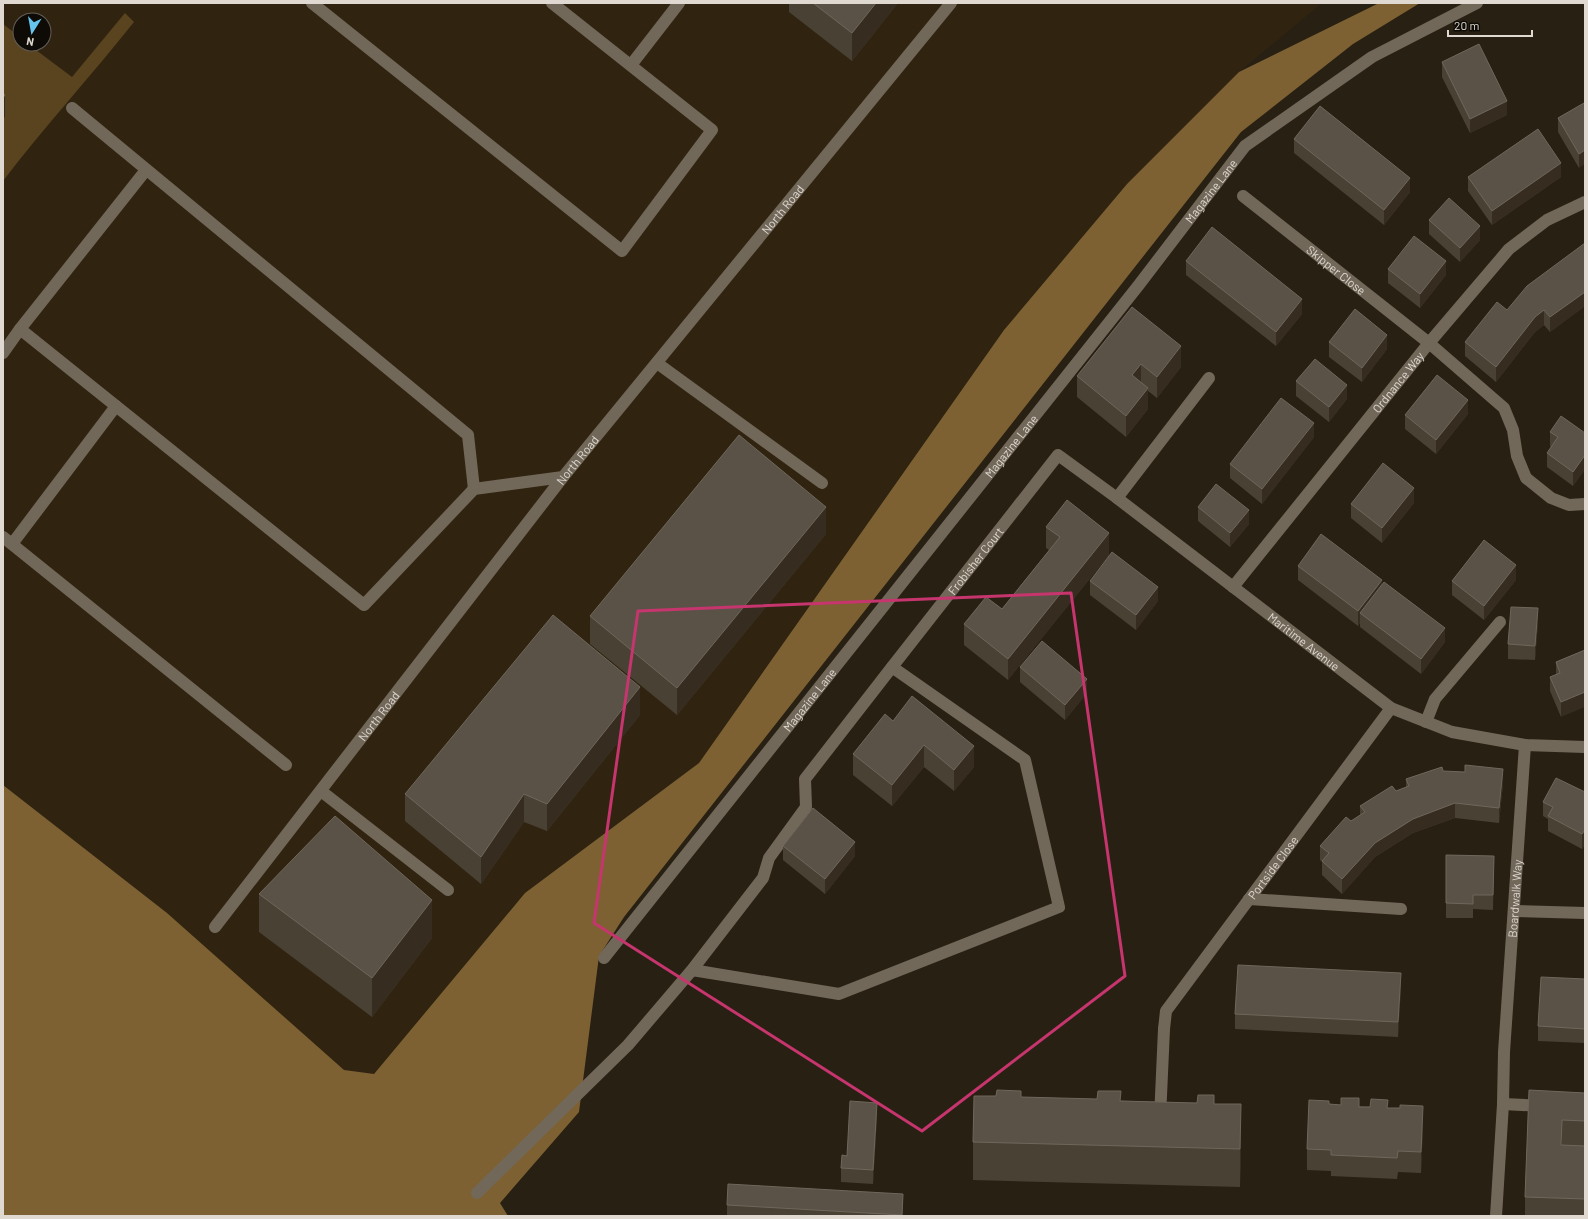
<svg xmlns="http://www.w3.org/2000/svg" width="1588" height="1219" font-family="Barlow,sans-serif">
<rect width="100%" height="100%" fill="#282013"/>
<path fill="#302411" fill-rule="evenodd" d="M3 3H1322L1239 72 1127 184 1004 330 699 763 525 893 374 1074 344 1071 167 913 3 785ZM20 20H44V44H20Z"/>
<path fill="#59441f" d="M125 13 134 22C91 76 45 126 3 181V119L5 116 3 114V24L20 37V44H28L72 77Z"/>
<path fill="#7d6132" d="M1379 3H1420L1353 44 1241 132 624 917 599 956 579 1112 500 1203 508 1216H3V785L167 913 344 1070 374 1074 525 893 699 763 1004 330 1127 184 1239 72Z"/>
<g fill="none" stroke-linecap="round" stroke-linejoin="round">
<g stroke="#72685a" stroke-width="12">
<path d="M312 3 622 251 712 130 552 3"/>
<path d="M631 65 679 3"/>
<path d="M72 108 468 435 474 489"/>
<path d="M146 170 20 329 364 605 474 489 563 477"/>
<path d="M3 353 20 329"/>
<path d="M657 363 822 483"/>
<path d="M1117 498 1209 378"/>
<path d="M3 537 286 765"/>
<path d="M12 544 116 406"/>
<path d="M1426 722 1435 699 1500 622"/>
<path d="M321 791 448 890"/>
<path d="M1249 899 1401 909"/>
<path d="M1514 911 1585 913"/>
<path id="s1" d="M215 927 563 477 951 3"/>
<path d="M1160 1118 1164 1029"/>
<path d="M477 1193 628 1045 692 970 839 994 1059 907 1025 760 892 667 805 779 806 807 769 858 763 878 692 970"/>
</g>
<g stroke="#72685a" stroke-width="12">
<path id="s2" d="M1243 196 1429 343 1504 408 1513 430 1517 456 1526 478 1551 498 1569 505 1585 504"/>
<path id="s3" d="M1233 587 1429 343 1509 249 1547 220 1585 202"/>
<path id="s4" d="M892 667 1058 455 1117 498 1391 708 1452 732 1525 745 1585 747"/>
<path id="s5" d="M604 958 1138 286 1245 146 1372 57 1477 3"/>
<path id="s6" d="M1164 1029 1166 1011 1391 708"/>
<path d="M1503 1104 1544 1106"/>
<path id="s7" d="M1496 1216 1503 1104 1504 1052 1525 745"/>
</g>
</g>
<path fill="#4a4135" d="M789 3H898L852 61 789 12Z
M1442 62 1507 115 1470 133 1442 77Z
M1585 105 1579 168 1558 132V118Z
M1294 139 1410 192 1384 225 1294 153Z
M1468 177H1561L1492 225 1468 191Z
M1429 220 1480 240 1460 262 1429 234Z
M1585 243V306L1550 332 1544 325 1535 332 1496 382 1465 356V342L1507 310Z
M1186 261 1302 314 1276 346 1186 275Z
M1388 269 1446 275 1420 308 1388 283Z
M1132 307 1181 367 1157 398 1148 391V409L1126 437 1077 397V376Z
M1329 342 1387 349 1362 382 1329 357Z
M1296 381 1347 399 1329 422 1296 396Z
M1468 414 1436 454 1405 429V415Z
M1550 432 1585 433V469L1573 486 1547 467V453L1551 447 1550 446Z
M1314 437 1262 504 1230 478V464Z
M1414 503 1382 543 1351 518V504Z
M1198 507 1249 524 1230 547 1198 521Z
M1046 527 1109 555 1008 680 964 645V624L1002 609 1049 550 1046 548Z
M826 534 677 715 590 644V616Z
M1298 566 1382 585 1445 642 1421 674 1360 627V623L1358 626 1298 580Z
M1516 580 1484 620 1452 595V581Z
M1090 581 1158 601 1136 630 1090 595Z
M1538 623 1535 660 1508 659V644Z
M1585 650 1561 717 1550 691V677L1556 675V662Z
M1020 667 1087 693 1065 720 1020 682Z
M640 715 547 831 524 822 481 884 405 821V794Z
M893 721 974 767 954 791 924 767 892 806 853 775V754Z
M1443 771 1503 784 1499 823 1455 818 1413 833 1375 857 1342 894 1322 875V862L1320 860V846L1351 821 1360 815V806L1406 787V779Z
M1585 792V844L1582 849 1548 831V819L1543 816V802Z
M783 846 855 856 825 894 783 860Z
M1446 855 1494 856 1493 910 1473 909V918H1446Z
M259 894 432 938 372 1017 259 932Z
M1585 979V1043L1538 1041V1026Z
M1401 987 1398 1037 1235 1029V1014Z
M1529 1090 1585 1093V1216H1525V1197Z
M996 1096 1214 1104 1241 1143 1240 1187 973 1180V1142Z
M1329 1104 1388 1108 1423 1127 1421 1173 1398 1172 1397 1179 1331 1176V1171L1307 1170V1149Z
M877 1117 873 1184 841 1182V1168L847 1156Z
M903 1194V1216H727V1205Z"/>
<path fill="#362d20" d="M876 3H898L852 61V33Z
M5 95V116L3 119V98Z
M1507 101V115L1470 133V119Z
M1585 150V164L1579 168V154Z
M1561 163V177L1492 225V211Z
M1410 178V192L1384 225V210Z
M1480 226V240L1460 262V248Z
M1446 261V275L1420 308V294Z
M1585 292V306L1550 332V317Z
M1302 299V314L1276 346V332Z
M1544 310V325L1535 332 1496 382V367L1535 317Z
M1387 335V349L1362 382V368Z
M1181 346V367L1157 398V377Z
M1141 364V385L1132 375Z
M1347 385V399L1329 422V407Z
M1148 388V409L1126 437V416Z
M1468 400V414L1436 454V440Z
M1314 423V437L1262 504V489Z
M1585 455V469L1573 486V472Z
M1414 488V503L1382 543V528Z
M826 507V534L677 715V688Z
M1249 510V524L1230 547V533Z
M1109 533V555L1008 680V659Z
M1516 565V580L1484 620V606Z
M1382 580V594L1360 613V623L1358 626V611Z
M1158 587V601L1136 630V615Z
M1538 608V623L1535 660V646Z
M1445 628V642L1421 674V659Z
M1087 679V693L1065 720V705Z
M640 687V715L547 831V804Z
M1585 692V707L1561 717V702Z
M924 745V767L892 806V785Z
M974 746V767L954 791V770Z
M1503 769V784L1499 823V808Z
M524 794V822L481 884V857Z
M1455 803V818L1413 833 1375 857 1342 894V879L1375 843 1413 819Z
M1585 830V844L1582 849V834Z
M855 842V856L825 894V879Z
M432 900V938L372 1017V978Z
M1401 973V987L1398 1037V1022Z
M877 1103V1117L873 1184V1170Z
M1241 1104V1143L1240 1187V1149Z
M1423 1106V1127L1421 1173V1152Z
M1562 1120V1147L1561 1145Z
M903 1194V1216H902Z"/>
<path fill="#5a5246" stroke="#6f675b" d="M813 3H876L852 33Z
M1479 44 1507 101 1470 119 1442 62Z
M3 93 5 95 3 98Z
M1584 103 1585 105V150L1579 154 1558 118Z
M1320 106 1410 178 1384 210 1294 139Z
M1538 129 1561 163 1492 211 1468 177Z
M1449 198 1480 226 1460 248 1429 220Z
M1212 227 1302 299 1276 332 1186 261Z
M1414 236 1446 261 1420 294 1388 269Z
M1585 243V292L1550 317 1544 310 1535 317 1496 367 1465 342 1497 302 1507 310 1527 286Z
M1132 307 1181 346 1157 377 1141 364 1132 375 1148 388 1126 416 1077 376Z
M1355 309 1387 335 1362 368 1329 342Z
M1315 359 1347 385 1329 407 1296 381Z
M1437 375 1468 400 1436 440 1405 415Z
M1281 398 1314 423 1262 489 1230 464Z
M1561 416 1585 433V455L1573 472 1547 453 1558 437 1550 432Z
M739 435 826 507 677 688 590 616Z
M1383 463 1414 488 1382 528 1351 504Z
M1216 484 1249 510 1230 533 1198 507Z
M1067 500 1109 533 1008 659 964 624 986 597 1002 609 1060 537 1046 527Z
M1321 534 1382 580 1358 611 1298 566Z
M1484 540 1516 565 1484 606 1452 581Z
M1112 552 1158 587 1136 615 1090 581Z
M1384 582 1445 628 1421 659 1360 613Z
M1511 607 1538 608 1535 646 1508 644Z
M553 615 640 687 547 804 524 794 481 857 405 794Z
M1042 641 1087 679 1065 705 1020 667Z
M1585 650V692L1561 702 1550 677 1560 673 1556 662Z
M912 696 974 746 954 770 924 745 892 785 853 754 885 714 893 721Z
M1465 765 1503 769 1499 808 1455 803 1413 819 1375 843 1342 879 1322 861 1329 853 1320 846 1346 817 1351 821 1365 812 1360 806 1392 786 1396 791 1409 786 1406 779 1442 767 1443 771 1465 772Z
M1556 778 1585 792V830L1582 834 1548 816 1553 807 1543 802Z
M813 808 855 842 825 879 783 846Z
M335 816 432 900 372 978 259 894Z
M1446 855 1494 856 1493 895H1473V904L1446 903Z
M1238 965 1401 973 1398 1022 1235 1014Z
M1541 977 1585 979V1029L1538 1026Z
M997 1090 1021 1091V1097L1097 1099 1098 1091H1121L1120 1101 1197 1103 1198 1095H1214V1104H1241L1240 1149 973 1142 974 1096H996Z
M1529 1090 1585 1093V1121L1562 1120 1561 1145 1585 1146V1199L1525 1197Z
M1341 1098H1359V1107H1370L1371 1099 1388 1100 1387 1108H1400V1105L1423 1106 1421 1152 1398 1151 1397 1158 1331 1155V1150L1307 1149 1309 1100 1329 1101V1104L1341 1105Z
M850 1101 877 1103 873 1170 841 1168 842 1155 847 1156Z
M728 1184 903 1194 902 1215 727 1205Z"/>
<path fill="none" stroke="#c6356d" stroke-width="3" stroke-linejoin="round" d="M1071 593 1125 976 922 1131 594 923 638 611Z"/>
<g text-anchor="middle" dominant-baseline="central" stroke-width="3" stroke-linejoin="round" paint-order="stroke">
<g font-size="12" fill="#dfd9d1" stroke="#0e0a05">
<text stroke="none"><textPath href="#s5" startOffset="978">Magazine Lane</textPath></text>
<text stroke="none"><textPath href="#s1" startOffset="915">North Road</textPath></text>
<text stroke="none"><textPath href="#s2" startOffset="119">Skipper Close</textPath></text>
<text stroke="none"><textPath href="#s3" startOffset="263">Ordnance Way</textPath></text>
<text stroke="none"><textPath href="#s5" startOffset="654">Magazine Lane</textPath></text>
<text stroke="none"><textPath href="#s1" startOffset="591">North Road</textPath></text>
<text stroke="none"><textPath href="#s4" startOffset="135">Frobisher Court</textPath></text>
<text stroke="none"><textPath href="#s4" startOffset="578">Maritime Avenue</textPath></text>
<text stroke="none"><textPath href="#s5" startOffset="330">Magazine Lane</textPath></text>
<text stroke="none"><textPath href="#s1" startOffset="267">North Road</textPath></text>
<text stroke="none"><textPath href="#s6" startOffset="197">Portside Close</textPath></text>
<text stroke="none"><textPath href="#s7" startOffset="318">Boardwalk Way</textPath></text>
</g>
</g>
<rect width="1588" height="1219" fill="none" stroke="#dfd9d1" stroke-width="8"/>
<g transform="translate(32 32) rotate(191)"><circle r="19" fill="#0e0a05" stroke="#625d57"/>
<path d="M0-3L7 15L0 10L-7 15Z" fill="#65c5ee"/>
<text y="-6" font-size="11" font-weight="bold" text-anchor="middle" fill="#dfd9d1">N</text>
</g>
<path d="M1448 30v6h84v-6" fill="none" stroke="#dfd9d1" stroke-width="2"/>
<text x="1454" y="30" font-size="12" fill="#dfd9d1" stroke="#0e0a05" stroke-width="3" paint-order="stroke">20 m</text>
</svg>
